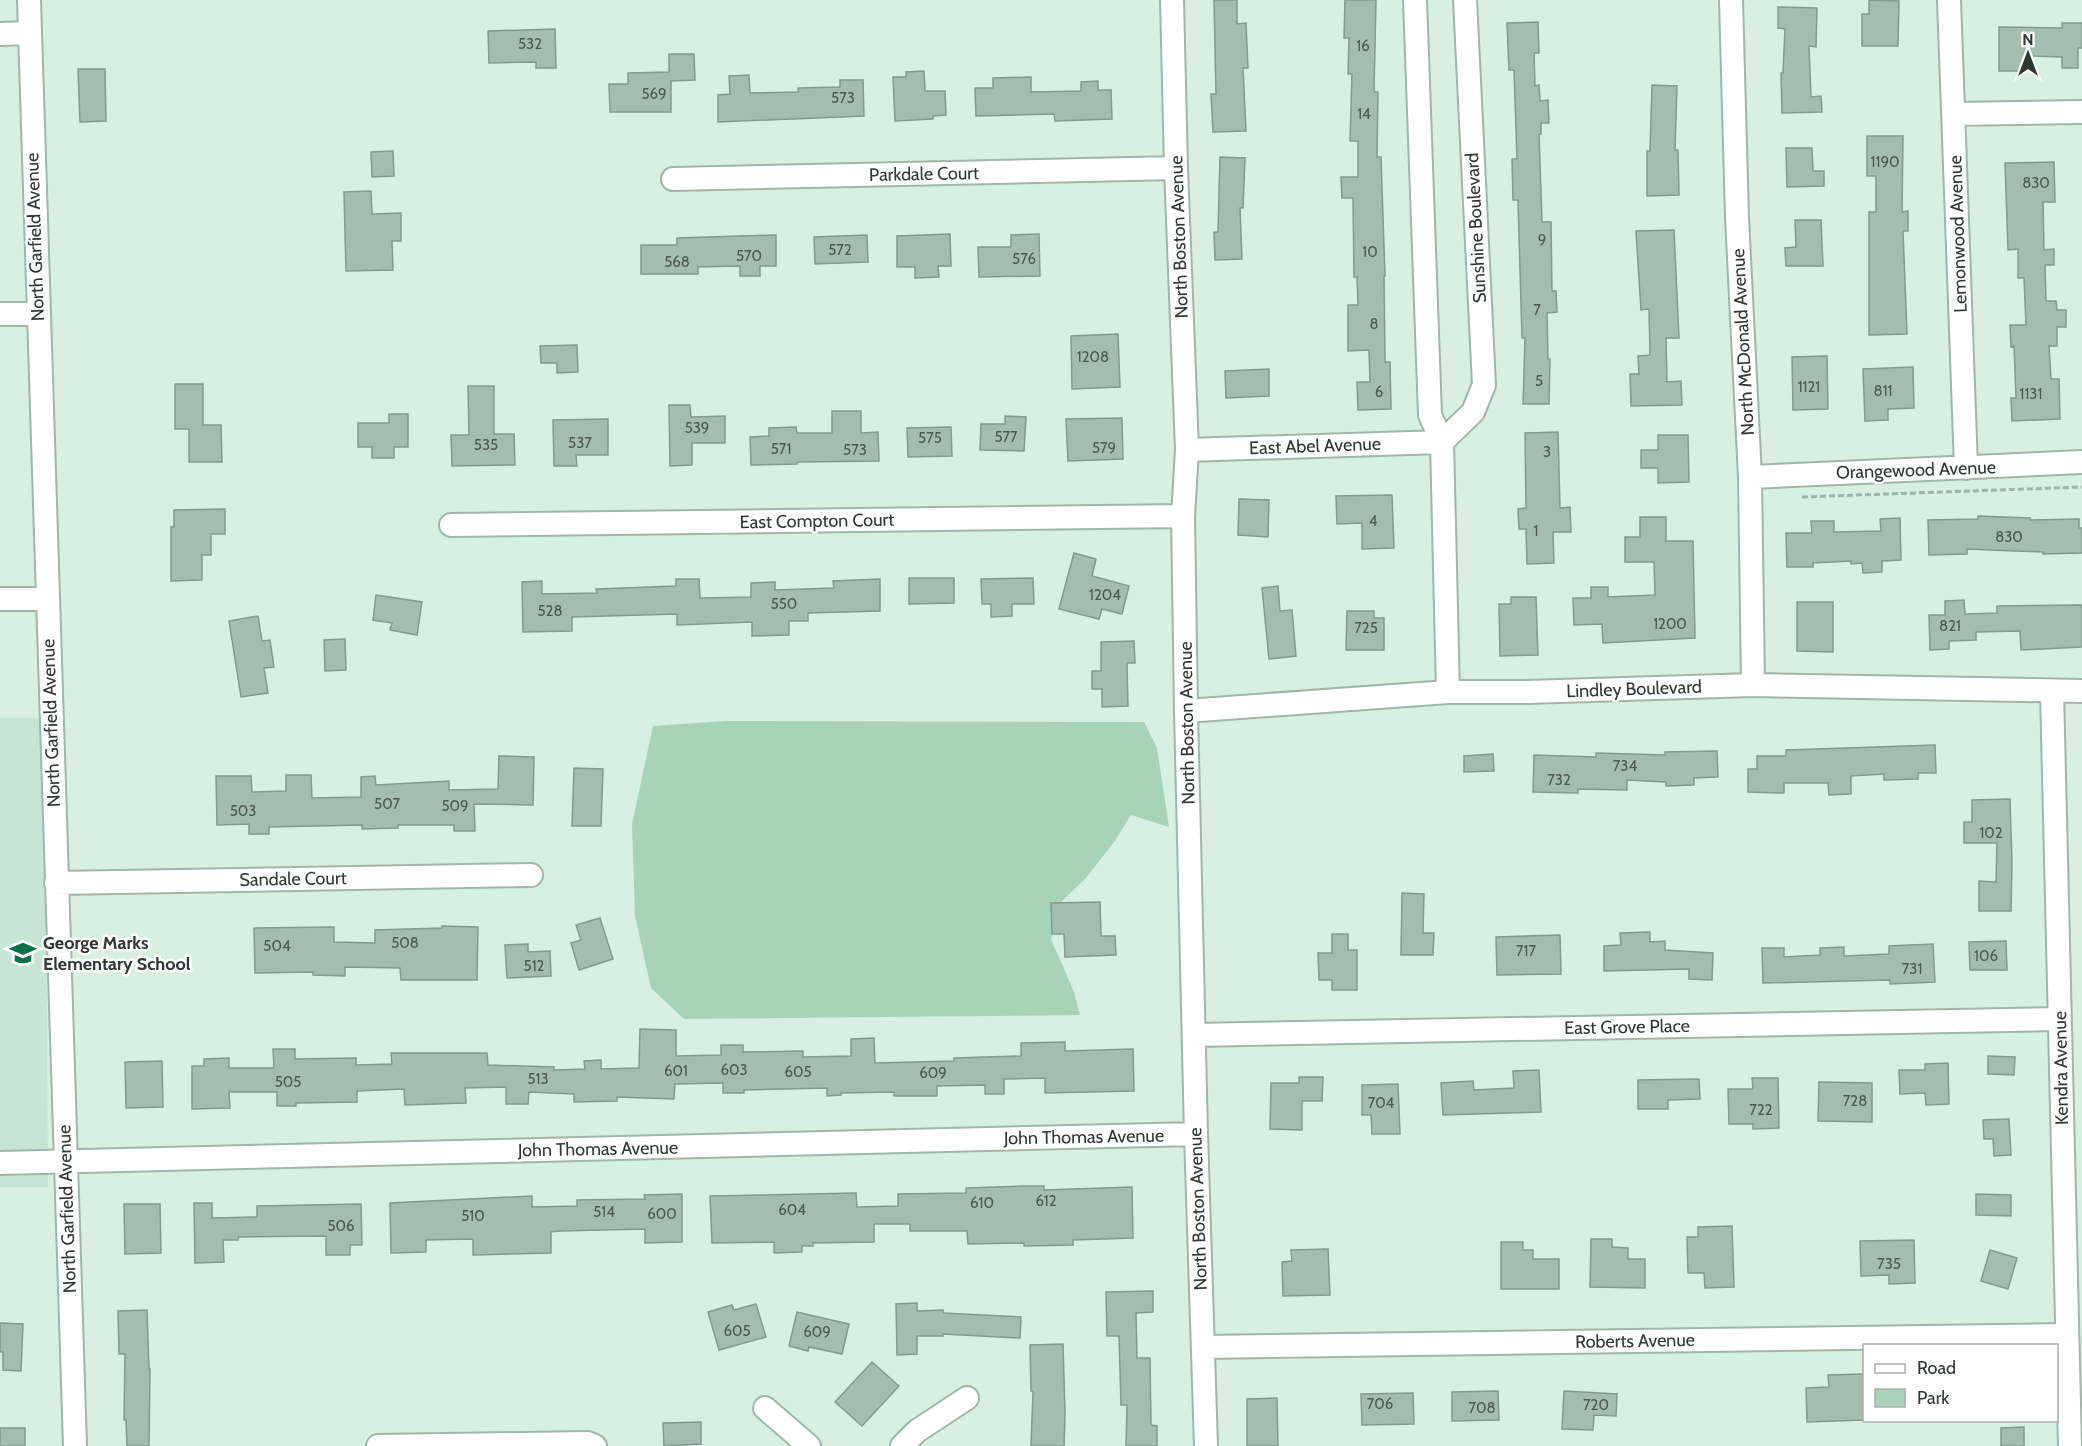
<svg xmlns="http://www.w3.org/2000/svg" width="2082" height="1446" font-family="Cabin,sans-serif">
<rect width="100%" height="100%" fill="#d7f0e1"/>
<path fill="#c6e5d2" d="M0 718H45L48 1187H0Z"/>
<path fill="#a7d4b9" d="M725 721 1144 722 1157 748 1169 827 1131 815 1114 842 1086 878 1059 904 1051 939 1074 992 1080 1015 684 1019 651 988 635 916 632 824 653 726Z"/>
<path fill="#a5bdaf" stroke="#839a8d" stroke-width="1.5" d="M1214 0H1237V24L1246 23 1248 68H1243L1246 131 1213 132 1211 94H1216Z
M1345 0H1376L1374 92H1378L1377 157H1381L1385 276H1384L1385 362H1390L1391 409 1358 410 1357 382H1370L1369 350 1348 351V305H1358L1357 277H1354L1353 198H1342L1341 177H1358V141H1350L1352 74H1348L1349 38H1344Z
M1869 0 1899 1 1898 46H1862V14H1869Z
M1778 7 1817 8 1816 47 1809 46 1811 97 1821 96 1822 112 1782 113 1781 73H1783L1785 29 1778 28Z
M1538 22 1539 53H1534L1535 86 1539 85 1540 101 1548 100 1549 123H1541V134H1539L1542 222H1551L1552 291H1556L1557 312 1547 313 1548 359H1550L1549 404H1523L1525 338H1522L1518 200H1513L1512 159H1517L1514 70H1509L1507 23Z
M2062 23H2082V48H2078V68H2062V57L2028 56V71H1999V27L2062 28Z
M555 29 556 68H536V62L489 63 488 31Z
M669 54H694L695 80 671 81V112H610L609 84H628V73L669 72Z
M78 69H105L106 121 80 122Z
M924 71 925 91H945L946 115 933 116V119L895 121 893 77H906V72Z
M749 75 750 93 798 92V88L840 87V80H863L864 116 718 122V95L730 94 729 76Z
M1031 77V92L1081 91V82L1098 81V90H1111L1112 119 1055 121 1054 114 976 116 975 88H993V78Z
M1652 85 1677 86 1675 150H1678L1679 195 1647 196V151H1650Z
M1867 136H1903L1902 212 1908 211V231H1903L1907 334 1869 335V212H1876V176H1867Z
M1786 148H1812L1813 171H1824V186L1787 187Z
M393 151 394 176 372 177 371 152Z
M1220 157 1245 158 1243 208H1240L1242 259 1215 260 1214 232H1218Z
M2054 162 2055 202H2043L2044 250 2054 249V265H2045L2046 301H2056L2057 310H2066V327H2057V346H2049L2051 379H2059L2060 419 2012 421 2011 398H2016L2014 346 2011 347 2010 325H2026L2024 278H2018V249L2008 250 2005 163Z
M371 191 372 214 401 213V241H392L393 270 346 271 344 192Z
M1795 220H1821L1823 266H1786L1785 248 1796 247Z
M1674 230 1679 338H1666L1667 382 1681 381 1682 405 1631 406 1630 374H1639L1638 356 1650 355 1649 309 1641 310 1636 231Z
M950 234 951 266H938L939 277 915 278V267H897V236Z
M1039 234 1040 276 979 277 978 247H1011V235Z
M776 235V266H760V276H740V266L698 267V274H641V245H677V238Z
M867 235 868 262 815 264 814 237Z
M1118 334 1120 387 1072 389 1071 336Z
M577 345 578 372 557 373V363H541L540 346Z
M1827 356 1828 409 1793 410 1792 357Z
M1913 367 1914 408 1888 409V420L1865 421 1863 369Z
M1269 369V396L1226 398 1225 371Z
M175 384H203V425H221L222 462H189V429H175Z
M468 386H494V434H514L515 465 452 466 451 435H469Z
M669 405H690L691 417 725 416V443H692V465L670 466Z
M832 411H861V433L878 432 879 461 797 462V464L751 465 750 437 769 436V428L796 427 797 433H832Z
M389 414H408V447H394V458H372V447H358V423H389Z
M1005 416 1026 417 1024 451 980 450 981 424H1005Z
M1122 418 1123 459 1068 461 1066 419Z
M608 419V455H576L577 466H554L553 420Z
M951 427 952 456 908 457 907 428Z
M1558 432 1560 508 1570 507 1571 532H1553L1554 563 1527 564 1526 529H1519L1518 509 1526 508 1525 433Z
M1658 435H1688L1689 482 1658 483V468H1641V450H1658Z
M1392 495 1394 548 1362 549V523L1337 524 1336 496Z
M1239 499 1269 500 1268 537 1238 535Z
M225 509V534H211V555H202V580L171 581V527H174V510Z
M1978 516 2030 518V520L2079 519V528H2082V553L2043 554V552L1967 549V554L1929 555 1928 520 1978 519Z
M1640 517H1666V541H1693L1695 638 1603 643 1602 624 1574 625 1573 598H1591V587H1608V597L1655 595 1654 562H1625V537H1640Z
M1900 518 1901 560 1882 561V572L1863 573 1862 563 1851 564V561L1813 563V567H1787L1786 533H1812L1811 521H1834V532L1881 531 1880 519Z
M1074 553 1096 559 1092 576 1129 586 1122 614 1102 609 1099 619 1059 609Z
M909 578H954V603L909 604Z
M1033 578 1034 604H1012V616L991 617V604H982L981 579Z
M676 579H699L700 598 751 597V583L775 582V590L834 588 833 581 880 579V611L808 613V621H789V635L752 636V622L677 625V614L572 617V631L523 632 522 582 542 581V594L597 593 596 589 676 586Z
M1278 586 1280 611 1292 610 1296 656 1269 659 1262 588Z
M376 595 422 602 417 635 390 630 392 623 373 620Z
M1511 597H1536L1538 655 1500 656 1499 604H1511Z
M1964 600 1965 614 1997 613V606L2082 605V647L2021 650 2020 631 1976 632V640L1949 641V649L1930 650 1929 615H1945V601Z
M1797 602H1833V652L1797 651Z
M1347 611H1374V618H1384V650H1346Z
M258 616 262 641 270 640 274 667 264 668 268 693 241 697 229 621Z
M345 639 346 670 325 671 324 640Z
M1134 641 1135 663H1127L1128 706 1102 707V689H1092V671H1101V642Z
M1935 745 1936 773H1918V779L1884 780V774L1851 776V794L1829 795 1828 783H1784V793L1748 792V769H1757V756H1786V750Z
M1717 751 1718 777 1694 778V785L1666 786V782L1627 780V790L1578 789V793L1533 792 1534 755 1596 757V753L1665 755V752Z
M1493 754 1494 771 1464 772V756Z
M499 756 534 757 533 805 474 804 475 831H454V825H398V828L362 829V825L269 827V834H249V824L217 825 216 776H251L252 792 286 791V775H311L312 798 361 797V777L375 776 376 785 449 781V790L498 789Z
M574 768 603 769 601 826H572Z
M2010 799 2012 863 2011 911H1979V881L1996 882 1997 843H1964V822H1972V800Z
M1402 893 1424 894 1423 933H1434L1433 955H1401Z
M1100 902 1101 936H1115L1116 955 1065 957 1064 934H1052L1051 903Z
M600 918 613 959 579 970 571 943 581 940 576 925Z
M442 926 478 927 477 980H401L400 968 345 967V976L313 975V972L255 973 254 928 334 927V942L375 943V930L442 928Z
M1650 932V942L1665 941V950L1713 953 1712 980 1689 979V969L1604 971V946L1621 945 1620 933Z
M1332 934H1348V950H1357V990H1332V980H1319L1318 953H1332Z
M1560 935 1561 974 1497 975 1496 937Z
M2006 941 2007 970H1970L1969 942Z
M528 944V952L550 951 551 976 507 978 505 945Z
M1933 944 1935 982 1890 984V980L1763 983 1762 948H1784V957L1820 955V948L1844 947V956L1889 954V946Z
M640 1029 676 1030V1056L721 1055V1045H743V1052L803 1051V1057L851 1056V1039L874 1038 875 1063 954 1061V1058L1021 1056V1043L1065 1042V1051L1133 1049 1134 1091 1045 1093V1078L1004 1079V1094H985V1085L937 1086V1096H894V1092L841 1093V1095L827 1096V1088L744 1090V1093H723V1083L675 1084 674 1099 617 1097V1101L574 1102V1094L529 1092 528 1104H506V1087L465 1088 466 1103 405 1105 404 1089 357 1091V1102L296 1103V1106H277V1092H229L230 1108 192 1109V1066H204V1059L229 1058V1068H274L273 1049H295V1059L356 1058V1065L392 1064 391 1053H487L488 1065 554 1067V1070L585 1069 584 1061 601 1060V1069L639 1068Z
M1988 1056 2015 1057 2014 1075 1988 1074Z
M162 1061 163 1107 126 1108 125 1062Z
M1948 1063 1949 1104 1926 1105 1925 1093 1900 1094 1899 1070H1925V1064Z
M1539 1070 1541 1112 1443 1115 1441 1083 1473 1081 1474 1090 1514 1088 1513 1071Z
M1299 1077H1323L1322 1101H1302V1130L1270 1129 1271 1083H1299Z
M1752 1078H1778L1779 1128 1753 1129V1124H1729L1728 1089H1753Z
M1699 1079 1700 1099 1668 1100V1109H1638V1080Z
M1819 1082 1872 1083V1122L1818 1121Z
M1398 1084 1400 1134H1372L1371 1115H1362V1085Z
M2009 1119 2011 1155 1994 1156 1993 1139H1984L1983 1120Z
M1023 1186H1044V1190L1132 1187 1133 1238 1073 1240V1245L1024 1246V1243L968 1244 967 1231H910V1224H874V1242L813 1243V1246H802V1252L774 1253V1242L712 1243 710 1196 856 1193 857 1207 898 1206V1194L966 1193V1188Z
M682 1194V1242L645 1243V1229L560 1231 551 1232V1253L473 1255V1239L426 1240V1252L391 1253 390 1203 532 1196V1207L577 1206V1200L645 1199 644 1195Z
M1976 1194 2011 1195V1216L1976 1215Z
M194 1203H212V1218L257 1217V1206L361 1204 362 1245H350V1255H326V1236L238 1237V1240H223L224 1262 195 1263Z
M124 1204H160L161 1253 125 1254Z
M1732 1226 1734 1287 1705 1288 1704 1273H1688L1687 1237H1698V1227Z
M1591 1239H1612V1247L1628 1248V1259H1645V1288L1590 1287Z
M1914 1240 1915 1283 1889 1284V1275L1861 1276 1860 1241Z
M1501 1242H1523V1250H1533V1259H1559V1289H1501Z
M1328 1249 1330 1295 1283 1296 1282 1262 1292 1261 1291 1250Z
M1990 1250 2017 1258 2008 1289 1981 1281Z
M1153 1291V1312L1136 1313 1137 1358H1150L1151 1425 1157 1426V1446H1126L1127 1405H1121L1119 1336H1107L1106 1292Z
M917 1303V1311L943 1310V1313L1021 1317 1020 1338 943 1334V1336H917V1354L897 1355 896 1304Z
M756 1304 766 1337 719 1350 708 1312 732 1305 734 1310Z
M147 1310 149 1369H150L149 1446H127L126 1420H124L125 1354H119L118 1311Z
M797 1312 849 1324 842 1354 809 1347 808 1351 789 1346Z
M0 1323 23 1324 21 1371 3 1370V1352H0Z
M1063 1344 1065 1414 1064 1446H1031L1033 1391H1031L1030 1345Z
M872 1362 899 1386 862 1426 835 1402Z
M1864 1374V1420L1807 1422 1806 1388 1829 1387 1828 1375Z
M1498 1391 1499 1420 1452 1421V1392Z
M1564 1391 1617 1394 1616 1416 1594 1415 1593 1430 1562 1429Z
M1413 1393 1414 1424 1362 1425 1361 1394Z
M1277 1398 1278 1446H1247V1399Z
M701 1422V1444L664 1446 663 1423Z
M2024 1427V1446H2001V1428Z
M0 1428H25V1446H0Z"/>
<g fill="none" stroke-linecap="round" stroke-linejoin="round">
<g stroke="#9fb7a9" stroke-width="26">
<path id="minor" d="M29 0 75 1446
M1172 0 1176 168 1187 450 1183 516 1186 711 1196 1134 1206 1446
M1415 0 1430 415 1442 442 1448 692
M1731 0 1737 218 1750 477 1753 685
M1949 0 1966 468
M0 34 29 33
M1953 114 2082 112
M673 179 1176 168
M0 314H38
M1442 442 1473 412 1484 385 1465 0
M1187 450 1442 442
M1750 477 2082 462
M451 525 1183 516
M0 599H47
M2052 691 2070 1446
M1186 711 1448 692H1527L1753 685 2082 691
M56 883 531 875
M1194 1035 2060 1019
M0 1163 1196 1134
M1203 1347 2066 1335
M765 1408 809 1446
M378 1446 588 1443 595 1446
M902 1446 917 1431 967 1398"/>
</g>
<path stroke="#9fb3a7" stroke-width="3" stroke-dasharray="6 3" stroke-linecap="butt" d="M1802 497 2082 487"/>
<use href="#minor" stroke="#fff" stroke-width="22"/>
</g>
<defs>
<g id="school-bare" transform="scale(2.07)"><path d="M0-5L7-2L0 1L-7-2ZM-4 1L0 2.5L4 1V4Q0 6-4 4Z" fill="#087047" stroke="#fff" stroke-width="2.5" paint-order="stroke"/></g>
</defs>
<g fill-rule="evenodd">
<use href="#school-bare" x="23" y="953"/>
</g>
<g text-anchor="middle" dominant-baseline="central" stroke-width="5" stroke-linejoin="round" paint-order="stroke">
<g font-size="15" fill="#4c5951">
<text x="530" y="44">532</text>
<text x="1363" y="46">16</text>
<text x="654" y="94">569</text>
<text x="843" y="98">573</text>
<text x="1364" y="114">14</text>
<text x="1885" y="162">1190</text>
<text x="2036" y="183">830</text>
<text x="1542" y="240">9</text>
<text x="840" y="250">572</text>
<text x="1370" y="252">10</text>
<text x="749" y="256">570</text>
<text x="1024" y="259">576</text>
<text x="677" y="262">568</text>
<text x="1537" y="310">7</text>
<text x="1374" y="324">8</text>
<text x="1093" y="357">1208</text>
<text x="1539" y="381">5</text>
<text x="1809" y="387">1121</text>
<text x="1883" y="391">811</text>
<text x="1379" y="392">6</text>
<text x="2031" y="394">1131</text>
<text x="697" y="428">539</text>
<text x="1006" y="437">577</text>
<text x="930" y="438">575</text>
<text x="580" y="443">537</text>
<text x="486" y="445">535</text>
<text x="1104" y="448">579</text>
<text x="781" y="449">571</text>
<text x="855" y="450">573</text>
<text x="1547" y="452">3</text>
<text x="1373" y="521">4</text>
<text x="1536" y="531">1</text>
<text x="2009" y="537">830</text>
<text x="1105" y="595">1204</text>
<text x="784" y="604">550</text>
<text x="550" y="611">528</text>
<text x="1670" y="624">1200</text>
<text x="1950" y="626">821</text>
<text x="1366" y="628">725</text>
<text x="1625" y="766">734</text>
<text x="1559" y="780">732</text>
<text x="387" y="804">507</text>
<text x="455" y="806">509</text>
<text x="243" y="811">503</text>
<text x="1991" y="833">102</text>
<text x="405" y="943">508</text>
<text x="277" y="946">504</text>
<text x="1526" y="951">717</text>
<text x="1986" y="956">106</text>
<text x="534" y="966">512</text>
<text x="1912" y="969">731</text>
<text x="734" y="1070">603</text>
<text x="676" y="1071">601</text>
<text x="798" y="1072">605</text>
<text x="933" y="1073">609</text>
<text x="538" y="1079">513</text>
<text x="288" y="1082">505</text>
<text x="1855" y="1101">728</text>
<text x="1381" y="1103">704</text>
<text x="1761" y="1110">722</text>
<text x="1046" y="1201">612</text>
<text x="982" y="1203">610</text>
<text x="792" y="1210">604</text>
<text x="604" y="1212">514</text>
<text x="662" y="1214">600</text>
<text x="473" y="1216">510</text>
<text x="341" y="1226">506</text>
<text x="1889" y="1264">735</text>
<text x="737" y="1331">605</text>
<text x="817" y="1332">609</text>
<text x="1380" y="1404">706</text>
<text x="1596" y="1405">720</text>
<text x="1482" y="1408">708</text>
</g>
<g font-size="18" fill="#2f3832" stroke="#fff">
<text transform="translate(924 174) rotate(-1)">Parkdale Court</text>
<text transform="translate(1476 228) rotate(-93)">Sunshine Boulevard</text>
<text transform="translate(1958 234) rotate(-92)">Lemonwood Avenue</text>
<text transform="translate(35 237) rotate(-92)">North Garfield Avenue</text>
<text transform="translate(1179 237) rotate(-92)">North Boston Avenue</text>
<text transform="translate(1743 342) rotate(-93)">North McDonald Avenue</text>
<text transform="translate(1315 446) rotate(-2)">East Abel Avenue</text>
<text transform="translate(1916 470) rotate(-2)">Orangewood Avenue</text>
<text transform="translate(817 521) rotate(-1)">East Compton Court</text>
<text transform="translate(1634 689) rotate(-2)">Lindley Boulevard</text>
<text transform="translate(51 723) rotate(-92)">North Garfield Avenue</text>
<text transform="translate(1187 723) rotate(-91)">North Boston Avenue</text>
<text transform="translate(293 879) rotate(-1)">Sandale Court</text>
<text transform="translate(1627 1027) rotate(-1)">East Grove Place</text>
<text transform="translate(2061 1068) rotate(-91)">Kendra Avenue</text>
<text transform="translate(1084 1137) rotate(-1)">John Thomas Avenue</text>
<text transform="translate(598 1149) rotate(-1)">John Thomas Avenue</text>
<text transform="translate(67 1209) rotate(-92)">North Garfield Avenue</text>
<text transform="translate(1198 1209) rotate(-92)">North Boston Avenue</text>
<text transform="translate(1635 1341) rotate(-1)">Roberts Avenue</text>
</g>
<g font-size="18" font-weight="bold" fill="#2f3832" stroke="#fff" text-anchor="start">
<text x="43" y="943">George Marks<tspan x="43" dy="21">Elementary School</tspan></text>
</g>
</g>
<rect x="1863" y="1344" width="195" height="78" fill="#ffffff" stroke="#acafad" stroke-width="1.5"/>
<rect x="1875" y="1364" width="30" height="9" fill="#ffffff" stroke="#acafad" stroke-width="1.5"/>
<text x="1917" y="1374" font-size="18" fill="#2f3832">Road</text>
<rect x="1875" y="1389" width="30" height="18" fill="#a7d4b9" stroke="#acafad" stroke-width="1.5"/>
<text x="1917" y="1404" font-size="18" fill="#2f3832">Park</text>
<g transform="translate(2028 54)" stroke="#ffffff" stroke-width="4.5" paint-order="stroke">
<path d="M0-4.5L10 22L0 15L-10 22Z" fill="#2f3832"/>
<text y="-9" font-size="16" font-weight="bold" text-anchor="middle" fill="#2f3832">N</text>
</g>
</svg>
